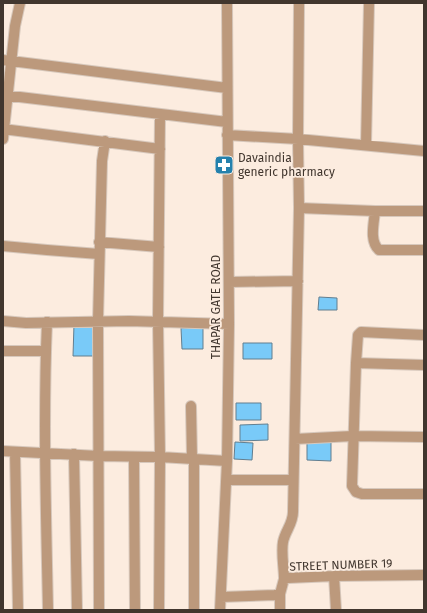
<svg xmlns="http://www.w3.org/2000/svg" width="427" height="613" font-family="'Fira Sans',sans-serif">
<rect width="100%" height="100%" fill="#fcecdf"/>
<path fill="#79caf8" stroke="#627e8f" d="M319 297 337 298V310H318Z
M74 324H97L96 356H73Z
M203 327V349H182L181 328Z
M243 343H272V359H243Z
M236 403H261V420H236Z
M268 424V440L240 441V425Z
M235 442 253 443 252 460 234 459Z
M307 442H331V461L307 460Z"/>
<g fill="none" stroke-linecap="round" stroke-linejoin="round">
<g stroke="#d7c8bc" stroke-width="12">
<path id="minor" d="M3 60 227 88
M3 95 227 122
M3 129 160 149
M227 135 298 139 424 151
M3 139 15 26 20 3
M366 145 369 3
M299 208 375 211H424
M375 211C374 223 369 241 379 250H424
M99 242 159 247
M3 246 47 250 99 254
M229 282 298 281
M3 321 26 323 129 321 229 324
M47 322C43 418 46 514 48 610
M3 351H46
M356 363 358 335 361 332 424 335
M424 365 356 363 352 486 356 492 362 494H424
M191 406 192 459
M295 439 353 436 424 437
M3 451 99 456 160 457 227 461
M15 452 18 610
M74 454 77 610
M134 457 135 610
M194 459V610
M226 480H293
M334 576 336 610
M284 579C284 568 281 553 283 542 285 531 293 524 293 512L299 208 298 139 299 3
M280 594V610
M221 597 275 595 280 594 284 579 288 578 334 576 424 575
M99 610 98 321 102 161 105 141
M159 610 160 457 158 321 160 114
M220 610 227 461 229 324 227 3"/>
</g>
<use href="#minor" stroke="#bc997c" stroke-width="10"/>
</g>
<defs>
<g id="pharmacy-square" transform="scale(1)"><rect x="-9" y="-9" width="18" height="18" rx="4" fill="#2481ad" stroke="#fcecdf"/><path d="M-2-6h4v4h4v4h-4v4h-4v-4h-4v-4h4Z" fill="#fff"/></g>
</defs>
<g fill-rule="evenodd">
<use href="#pharmacy-square" x="224" y="165"/>
</g>
<g text-anchor="middle" dominant-baseline="central" stroke-width="3.5" stroke-linejoin="round" paint-order="stroke">
<g font-size="12" fill="#41362e" stroke="#fcecdf" text-anchor="start">
<text x="238" y="158">Davaindia<tspan x="238" dy="14">generic pharmacy</tspan></text>
</g>
<g font-size="12" fill="#41362e" stroke="#fcecdf">
<text transform="translate(216 307) rotate(-90)">THAPAR GATE ROAD</text>
<text transform="translate(341 565) rotate(-2)">STREET NUMBER 19</text>
</g>
</g>
<rect width="427" height="613" fill="none" stroke="#41362e" stroke-width="8"/>
</svg>
